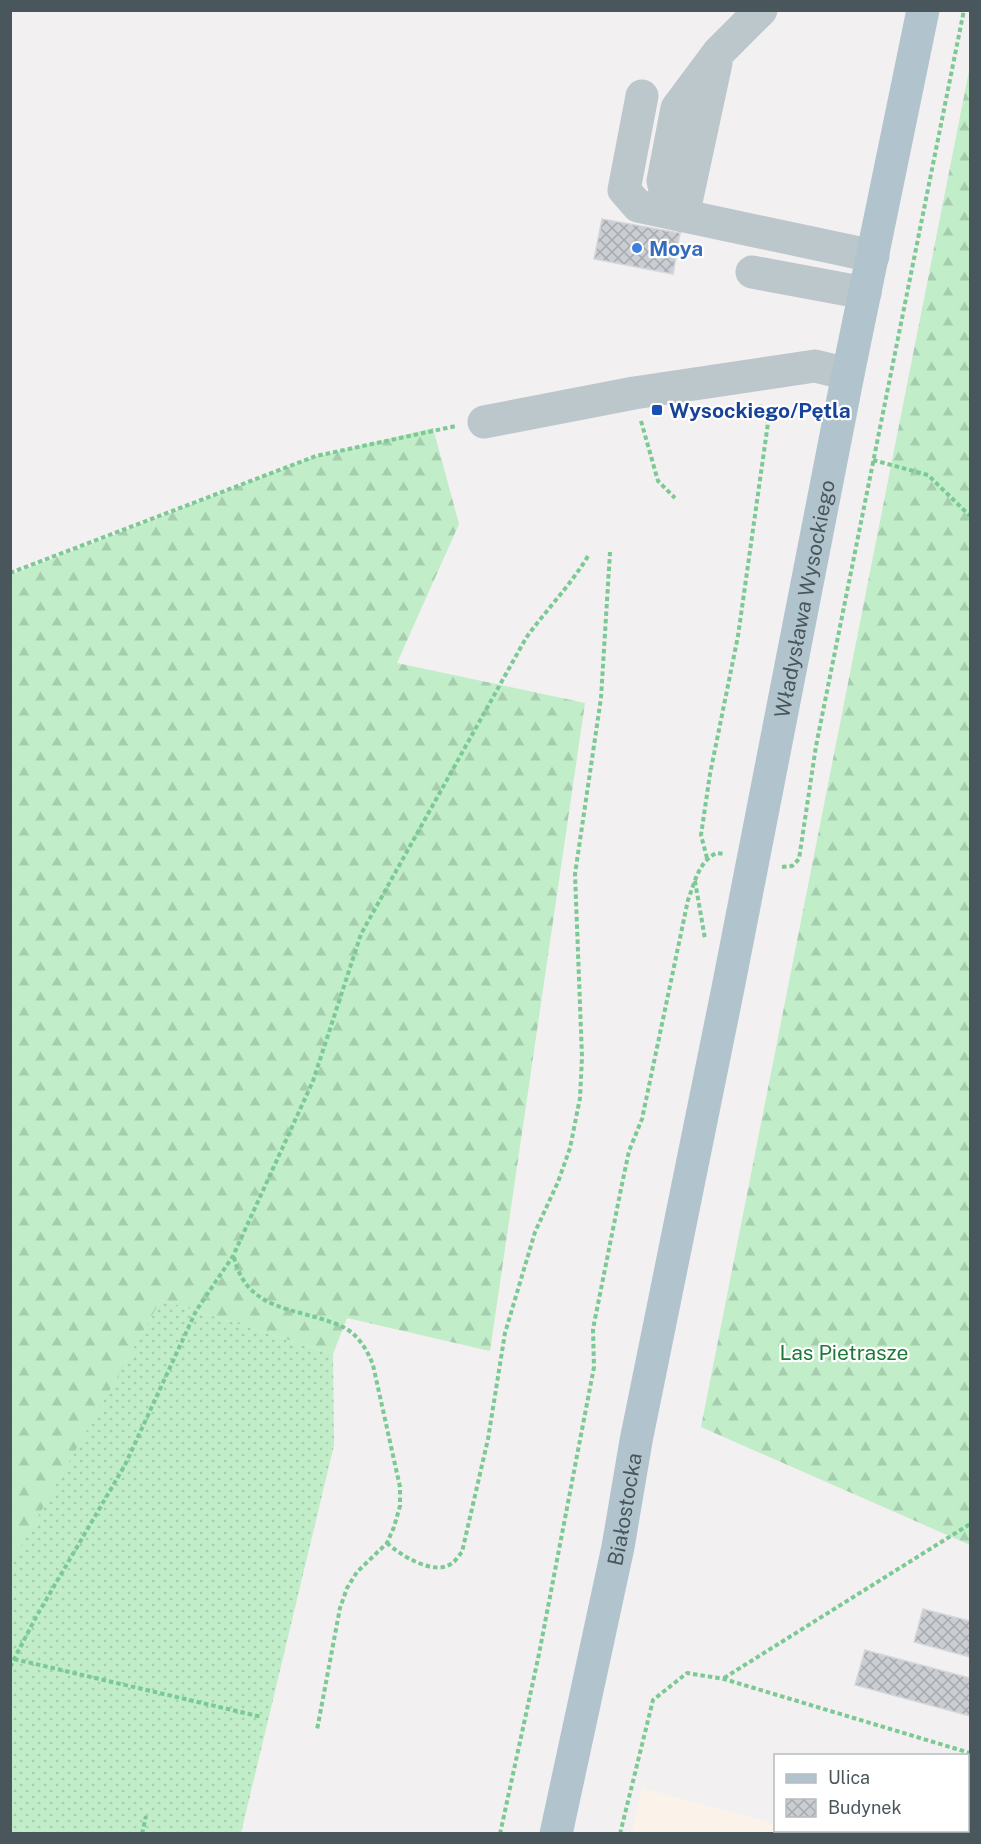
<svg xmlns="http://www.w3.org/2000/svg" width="981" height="1844" font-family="'Public Sans',sans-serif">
<defs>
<pattern id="forest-firs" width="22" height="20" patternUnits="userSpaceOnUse" patternTransform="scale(1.5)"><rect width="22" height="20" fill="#c1edc9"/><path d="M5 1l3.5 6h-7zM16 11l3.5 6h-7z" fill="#a7cdaf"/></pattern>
<pattern id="garden-dots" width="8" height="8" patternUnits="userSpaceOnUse" patternTransform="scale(1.5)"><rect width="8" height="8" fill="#c1edc9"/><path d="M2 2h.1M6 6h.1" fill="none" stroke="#a7cdaf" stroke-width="1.8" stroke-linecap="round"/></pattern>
<pattern id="building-cross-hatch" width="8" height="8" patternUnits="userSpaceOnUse" patternTransform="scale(1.5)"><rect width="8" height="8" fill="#caced2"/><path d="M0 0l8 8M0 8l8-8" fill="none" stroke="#a6aaae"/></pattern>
</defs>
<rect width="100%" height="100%" fill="#f2f0f0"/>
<path fill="#fbf3ea" d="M642 1788 775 1824 776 1830 798 1831 809 1833H632Z"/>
<path fill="url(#forest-firs)" d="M970 66V1545L701 1427Z
M433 428 459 524 397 663 585 703 490 1351 347 1318 333 1354 161 1300 11 1567V575L314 457Z"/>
<path fill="url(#garden-dots)" d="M161 1300 333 1354 334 1445 241 1833H11V1564Z"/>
<path fill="url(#building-cross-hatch)" stroke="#d4d7db" stroke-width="1.5" d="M602 219 680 233 673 274 594 259Z
M923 1609 970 1621V1657L914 1642Z
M865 1650 970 1678V1716L855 1685Z"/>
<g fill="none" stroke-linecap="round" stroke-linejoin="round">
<path stroke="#7bc993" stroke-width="4" stroke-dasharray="4.5 3" stroke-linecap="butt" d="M641 421 658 481 675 498
M873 460 928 475 970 516
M10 573 316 456 456 426
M707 858 701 835 710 774 738 636 768 423 760 405
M782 867 792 866 799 859 816 746 964 10
M695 881 705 939
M234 1257C247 1313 298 1307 341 1326 357 1333 367 1349 373 1365L400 1487V1506L394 1527 387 1543 357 1572 347 1588 340 1608 317 1730
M387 1543C400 1555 435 1577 452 1563 456 1561 459 1555 462 1552L488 1439 505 1333 535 1232 558 1182 570 1148 580 1098 582 1057 575 874 601 698 610 552
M14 1659 262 1717
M10 1667 36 1617 125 1465 196 1311 233 1256 313 1081 361 934 526 638C546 610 570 586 588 556
M724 1678 970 1524
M142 1834 146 1816
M500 1834 539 1654 594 1367 593 1329 622 1184 629 1151 642 1119 688 900C695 882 698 863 716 853L725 854
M620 1834 653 1700 687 1673 724 1679 970 1753"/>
<path stroke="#bcc7cc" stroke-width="33" d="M642 96 624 190 638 206 873 256
M683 216 668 202 663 181 677 108 718 53 761 10
M683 216 716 63
M752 272 865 293
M484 422 634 393 815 366 848 374"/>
<path stroke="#b1c4cd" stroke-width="33" id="s1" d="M556 1834 618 1547 636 1441 728 988 848 374 923 10"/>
</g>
<circle fill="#3f7fe0" stroke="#fff" stroke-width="2" cx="637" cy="248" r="6"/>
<rect fill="#1a4fb4" stroke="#fff" stroke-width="2" x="651" y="404" width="12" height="12" rx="3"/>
<g text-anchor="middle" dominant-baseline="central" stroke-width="4.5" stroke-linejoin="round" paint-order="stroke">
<g font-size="21" font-weight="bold" fill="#366cbe" stroke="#fff" text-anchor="start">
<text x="649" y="248">Moya</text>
</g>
<g font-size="21" font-weight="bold" fill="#164399" stroke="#fff" text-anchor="start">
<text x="669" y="410">Wysockiego/Pętla</text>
</g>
<g font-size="21" fill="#49575c" stroke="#fff">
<text stroke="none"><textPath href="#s1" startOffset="1260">Władysława Wysockiego</textPath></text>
<text stroke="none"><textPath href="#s1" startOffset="332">Białostocka</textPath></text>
</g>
<g font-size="21" fill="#1d7a39" stroke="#fff">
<text x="844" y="1352">Las Pietrasze</text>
</g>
</g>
<rect width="981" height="1844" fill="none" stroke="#49575c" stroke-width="24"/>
<rect x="774" y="1754" width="195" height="78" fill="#ffffff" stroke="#b6bcbe" stroke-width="1.5"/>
<rect x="786" y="1774" width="30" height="9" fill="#b1c4cd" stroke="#b6bcbe" stroke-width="1.5"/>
<text x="828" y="1784" font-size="18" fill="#49575c">Ulica</text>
<rect x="786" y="1799" width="30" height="18" fill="url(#building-cross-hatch)" stroke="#b6bcbe" stroke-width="1.5"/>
<text x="828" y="1814" font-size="18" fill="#49575c">Budynek</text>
</svg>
